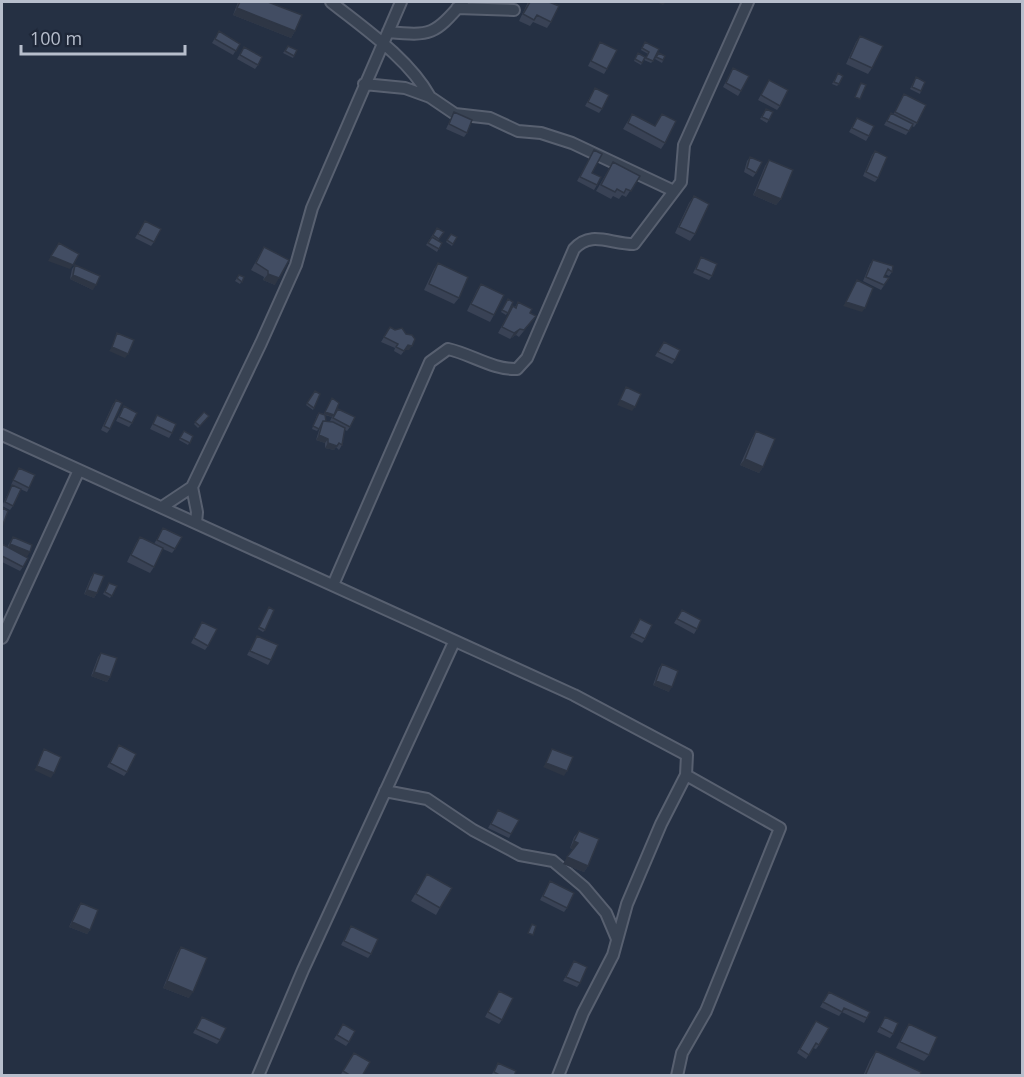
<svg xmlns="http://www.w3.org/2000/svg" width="1024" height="1077" font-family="'Open Sans',sans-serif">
<rect width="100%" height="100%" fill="#253043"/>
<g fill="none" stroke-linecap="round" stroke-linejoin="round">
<g stroke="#586070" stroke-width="14">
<path id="minor" d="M331 2C365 29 409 59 430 97
M457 8 514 10
M388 32C432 36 434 35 463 2
M364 84 405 88 430 97 455 114 490 118 518 131 541 133 572 143 674 191
M2 435 574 695 687 755 686 775 780 828 706 1011 682 1053 677 1076
M192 487 197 512 196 523
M162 507 192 487 261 343 296 265 312 208 401 2
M333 585 430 362 448 349C471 354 493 370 517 369L527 358 574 249C591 230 610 244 634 244L681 182 684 145 748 2
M2 638 79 470
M385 791 427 799 473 830 520 855 553 861 584 887 606 913 617 939
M258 1076 303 970 454 642
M558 1076 583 1013 613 955 627 904 661 824 686 775"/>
</g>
<use href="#minor" stroke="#394353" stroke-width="10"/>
</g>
<path fill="#394255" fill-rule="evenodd" d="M238 2H268L295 31 291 38 233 15Z
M528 2H551V22L547 28 533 22 530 26 519 21Z
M219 31 240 44 233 55 212 43Z
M860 36 872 68 868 74 846 64 856 42Z
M600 42 607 69 604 74 588 66Z
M645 42 653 61 651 63 644 60 648 54 641 50Z
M288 46 294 56 293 58 283 53Z
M244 47 258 65 255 69 237 59Z
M638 53 645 57 641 65 634 61Z
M657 55 665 56 662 63 655 59Z
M733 68 741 91 738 96 723 87Z
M838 73 839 84 837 86 832 84Z
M916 77 921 91 920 94 910 89Z
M769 80 780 106 777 110 758 100Z
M595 88 602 109 599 113 585 106Z
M904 94 917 123 914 127 912 126 906 135 884 125 891 113 893 115Z
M766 109 773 112 767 123 760 119Z
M454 112 467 133 464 137 446 129Z
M632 114 655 126 662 114 665 143 661 149 623 129Z
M857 118 869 136 866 141 849 132Z
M594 150 592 173 597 185 594 190 577 181Z
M875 151 878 178 875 182 863 176 872 155Z
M750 157 756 173 753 177 744 172 747 161Z
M769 160 781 199 776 205 753 195 765 166Z
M613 162 640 176 626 197 622 195 619 199 613 196 611 199 596 191Z
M694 196 695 234 690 241 675 233 689 203Z
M145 221 154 242 151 246 135 238Z
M437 228 444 232 438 241 442 243 437 252 426 245Z
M451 234 457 237 452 246 446 242Z
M264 247 275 285 263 280 264 277 251 270Z
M701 257 712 276 709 280 693 273Z
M873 260 892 272 889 276 885 274 884 277 889 278 881 290 863 281 870 264Z
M438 263 459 298 454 304 424 290 434 269Z
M75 265 93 290 70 279 72 269Z
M239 275 244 277 240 284 235 281Z
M481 284 494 315 490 322 467 311 477 290Z
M508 299 513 302 506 315 501 312Z
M518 302 530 313 536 316 519 337 516 335 510 339 498 333 509 313 513 306 515 307Z
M390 327 409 350H405L401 355 394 351 395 348 381 342Z
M664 342 675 360 672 364 655 356Z
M315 391 314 408 313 410 306 405Z
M116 400 110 429 107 433 101 430 113 404Z
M331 400 335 412 350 427 347 431 345 430 342 445 339 450 336 447 334 450 325 448V443L316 440 320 427 317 431 312 429 317 415 319 413 324 414ZM325 415 332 417 330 421H326Z
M124 406 132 423 129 427 116 421Z
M204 412 209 416 198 428 194 424Z
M157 415 172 433 169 438 150 429Z
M184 431 193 436 188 445 179 440Z
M756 431 763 467 759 473 740 465 752 438Z
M19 468 29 488 27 492 20 489 13 506 10 510 2 506 12 485H11Z
M163 528 175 549 172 553 163 549 154 567 150 573 127 562 136 543 140 537 154 544Z
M13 537 27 557 21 554 23 567 20 571 2 562V544L7 547Z
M94 573 97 593 94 598 84 594 91 577Z
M109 583 117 586 110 598 103 594Z
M268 609 265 630 263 632 258 629Z
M682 610 697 629 694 634 674 623Z
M640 619 645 639 642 643 630 637Z
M202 622 208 646 205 650 191 643Z
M257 636 271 660 268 665 247 655Z
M101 653 110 677 107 682 91 676 98 657Z
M662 664 669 692 653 685 659 668Z
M119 745 127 772 124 776 107 767Z
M498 810 511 834 509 838 488 828Z
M579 831 588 866 584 872 563 864 573 849 570 848 574 837Z
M427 874 440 908 436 915 411 901Z
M550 881 567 908 564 912 540 900Z
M81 903 90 930 87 934 69 927 78 907Z
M351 926 371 954 368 958 341 945Z
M181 947 189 998 163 988 177 953Z
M574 961 580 983 577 987 563 981Z
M499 991 502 1020 499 1024 485 1017Z
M829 992 870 1012 864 1023 842 1012 839 1016 820 1007Z
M202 1017 220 1040 217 1044 193 1033Z
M885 1017 893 1034 890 1038 877 1032Z
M343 1024 349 1042 346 1046 334 1039Z
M909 1024 929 1055 924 1061 896 1048 905 1030Z
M813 1025 819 1045 816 1049 813 1048 806 1059 797 1053Z
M876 1051 920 1076H863L870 1060Z
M354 1053 362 1076H340L351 1057Z
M498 1063 514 1076H491Z"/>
<path fill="#2e3645" d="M656 2H666L663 5Z
M237 8 295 31 291 38 233 15Z
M757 189 781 199 776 205 753 195Z
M51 256 73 265 70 269 48 261Z
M268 274 279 278 275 285 263 280Z
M73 275 96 285 93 290 70 279Z
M846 302 865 308 862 312 843 306Z
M520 329 516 335 510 339 514 333Z
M408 345 412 346 409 350H405Z
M112 347 128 354 125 358 109 351Z
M620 400 635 407 632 411 617 405Z
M325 412 334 415 332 417 324 414Z
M319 435 328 439 325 443 316 440Z
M328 443 337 446 334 450 325 448Z
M745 459 763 467 759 473 740 465Z
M10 544 30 552 27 557 7 549Z
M87 590 97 593 94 598 84 594Z
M94 672 110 677 107 682 91 676Z
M656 681 672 687 669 692 653 685Z
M546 763 567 771 564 776 543 767Z
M37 766 54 773 51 778 34 770Z
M574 841 578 843 573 849 570 848Z
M567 857 588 866 584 872 563 864Z
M72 922 90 930 87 934 69 927Z
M167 981 193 992 189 998 163 988Z"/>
<path fill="#424d63" stroke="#2e3645" stroke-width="1.5" d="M240 2H268L302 15 295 31 237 8Z
M530 2H549L559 6 551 22 537 15 534 20 523 14Z
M219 31 240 44 236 51 215 39Z
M860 36 883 46 872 68 850 58Z
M600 42 617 50 607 69 591 61Z
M645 42 659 49 653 61 646 58 649 52 642 48Z
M288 46 297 50 294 56 285 51Z
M244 47 262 57 258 65 240 55Z
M638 53 645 57 642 63 635 59Z
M659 53 665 56 663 60 656 57Z
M733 68 749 76 741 91 726 83Z
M838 73 843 76 839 84 834 82Z
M916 77 925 82 921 91 912 87Z
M769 80 788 90 780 106 761 95Z
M861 83 866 85 860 99 855 97Z
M595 88 609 95 602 109 588 102Z
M904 94 926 105 917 123 895 112Z
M766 109 773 112 769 120 762 117Z
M454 112 472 120 467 133 449 124Z
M891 113 913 124 909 131 887 121Z
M632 114 655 126 662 114 676 121 665 143 628 123Z
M857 118 874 126 869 136 852 128Z
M594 150 602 154 592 173 601 177 597 185 580 177Z
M875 151 887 157 878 178 866 172Z
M750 157 762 162 756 173 747 168Z
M769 160 793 170 781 199 757 189Z
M613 162 640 176 631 191 626 189 624 193 617 189 615 192 601 185Z
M694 196 709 204 695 234 679 227Z
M145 221 161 229 154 242 138 234Z
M437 228 444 232 439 239 433 235Z
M451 234 457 237 453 244 447 240Z
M432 237 442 243 439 249 428 243Z
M59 243 79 254 73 265 51 256Z
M264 247 289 260 279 278 268 274V271L256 263Z
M701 257 717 264 712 276 696 269Z
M873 260 893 266 892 272 888 269 884 277 889 278 884 285 866 277Z
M438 263 468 277 459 298 429 284Z
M75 265 100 276 96 285 73 275Z
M239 275 244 277 242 282 237 278Z
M857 280 873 288 865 308 846 302Z
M481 284 504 295 494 315 471 304Z
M508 299 513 302 508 313 502 310Z
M518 302 532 309 530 313 536 316 524 330 520 329 514 333 502 327 513 306 516 308Z
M390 327 395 330 402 328 406 334 412 335 415 339 412 346 408 345 404 351 396 347 398 344 384 337Z
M117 333 134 340 128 354 112 347Z
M664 342 680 350 675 360 658 352Z
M626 387 641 394 635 407 620 400Z
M315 391 320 394 314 408 307 403Z
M332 398 339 403 334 415 325 412Z
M116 400 122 403 110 429 104 426Z
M124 406 137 413 132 423 119 417Z
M338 409 355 417 350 427 333 418Z
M204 412 209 416 200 426 195 422Z
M319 413 325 415 326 421H323L319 429 313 426Z
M157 415 176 424 172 433 153 424Z
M323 421 333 422 345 428 342 445 339 443 337 446 328 443V439L319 435Z
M184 431 193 436 190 443 180 438Z
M756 431 775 439 763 467 745 459Z
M19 468 35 475 29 488 13 480Z
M12 485 21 489 13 506 5 502Z
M3 508 8 511 2 527V511Z
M163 528 182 537 175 549 157 540Z
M13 537 32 545 30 552 10 544Z
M140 537 163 548 154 567 131 555Z
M2 544 28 558 23 567 2 556Z
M94 573 104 576 97 593 87 590Z
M109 583 117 586 112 596 105 592Z
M269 607 274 610 265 630 259 627Z
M682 610 701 620 697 629 677 619Z
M640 619 652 625 645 639 633 633Z
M202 622 217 629 208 646 194 638Z
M257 636 278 645 271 660 250 651Z
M101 653 117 658 110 677 94 672Z
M662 664 678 671 672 687 656 681Z
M119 745 136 754 127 772 110 763Z
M44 749 61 757 54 773 37 766Z
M552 749 573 757 567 771 546 763Z
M498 810 519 820 511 834 491 824Z
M579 831 599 839 588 866 567 857 578 843 574 841Z
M427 874 452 888 440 908 416 894Z
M550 881 574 893 567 908 543 896Z
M81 903 98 910 90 930 72 922Z
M532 924 536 926 533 935 528 933Z
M351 926 378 939 371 954 344 941Z
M181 947 207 958 193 992 167 981Z
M574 961 587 967 580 983 566 977Z
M499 991 513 998 502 1020 488 1012Z
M829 992 870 1012 867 1018 844 1008 842 1012 823 1002Z
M202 1017 226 1028 220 1040 196 1029Z
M885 1017 898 1023 893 1034 880 1027Z
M816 1021 829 1028 819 1045 816 1043 809 1055 800 1049Z
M343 1024 355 1031 349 1042 337 1035Z
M909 1024 937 1037 929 1055 900 1042Z
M876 1051 921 1072 920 1076H865Z
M354 1053 370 1062 362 1076H351L343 1071Z
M498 1063 516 1071 514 1076H501L494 1072Z"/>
<rect width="1024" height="1077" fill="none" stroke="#b7becc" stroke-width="6"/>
<path d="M21 45v9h164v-9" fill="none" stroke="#b7becc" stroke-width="3"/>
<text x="30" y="45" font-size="18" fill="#b7becc" stroke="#1e2738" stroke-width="4.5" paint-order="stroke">100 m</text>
</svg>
